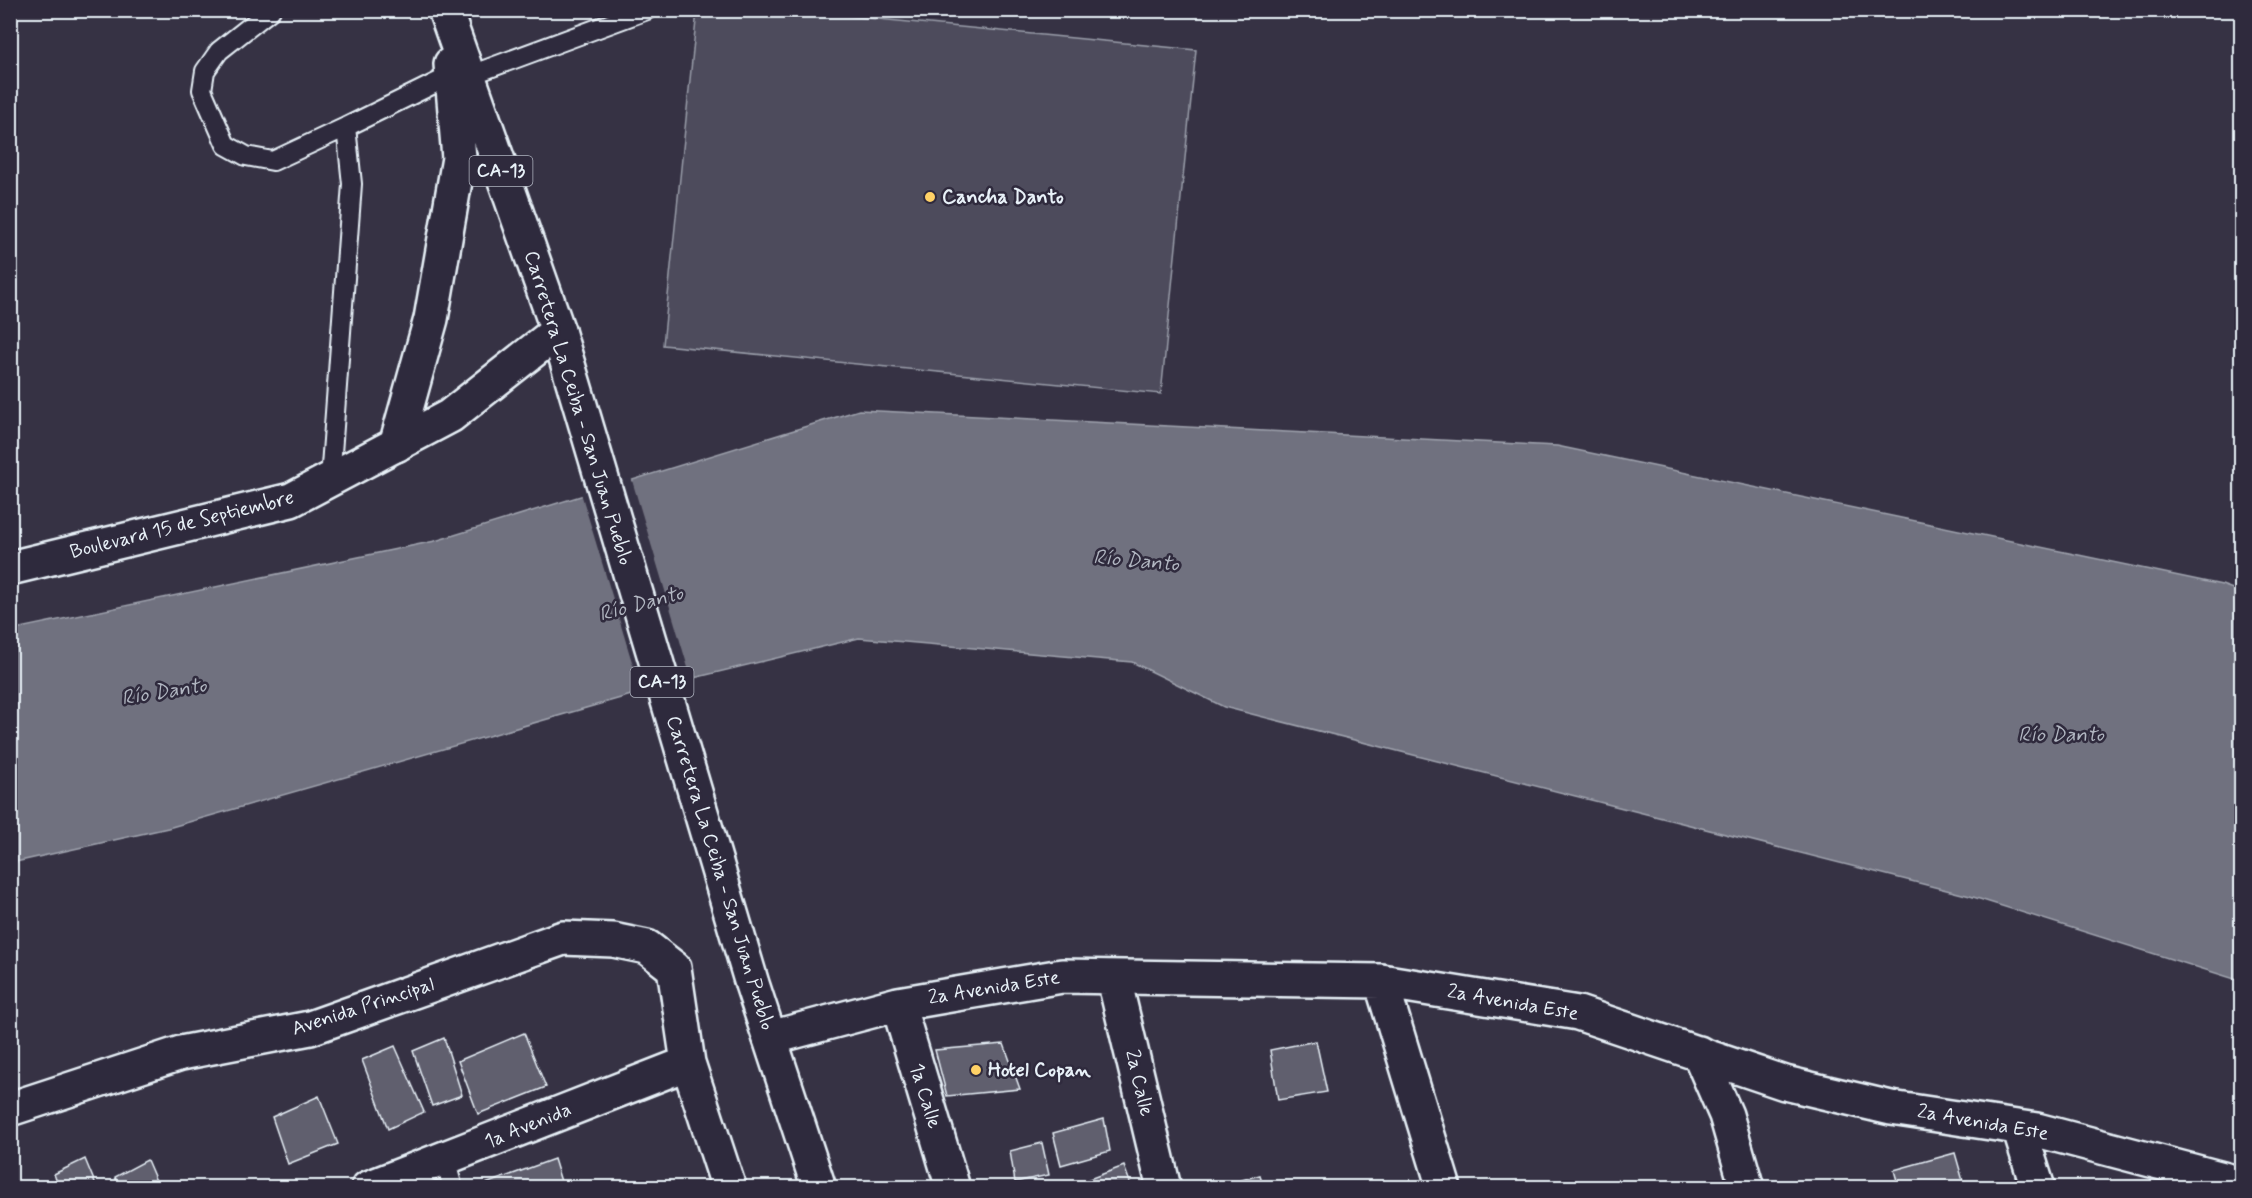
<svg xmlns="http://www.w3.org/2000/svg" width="2252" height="1198" font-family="Mynerve,sans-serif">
<rect width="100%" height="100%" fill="#363244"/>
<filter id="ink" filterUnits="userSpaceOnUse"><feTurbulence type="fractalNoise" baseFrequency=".0167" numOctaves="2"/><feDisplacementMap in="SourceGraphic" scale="12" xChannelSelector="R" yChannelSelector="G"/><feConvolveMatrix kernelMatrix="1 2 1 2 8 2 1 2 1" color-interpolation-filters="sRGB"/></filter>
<g filter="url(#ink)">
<path fill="#4d4b5c" stroke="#9a9eaa" stroke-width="1.5" d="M697 11H795L1196 50 1161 394 663 345Z"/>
<path fill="#70717f" stroke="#a0a4af" stroke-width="1.5" d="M859 410 1557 446 2222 585 2241 592V981L1970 896 1224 707 1132 662 859 638 673 683 168 828 11 863 10 630 435 541Z"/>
<path fill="#363244" d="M631 477 692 681 642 695 581 493Z"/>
<path fill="#605e6e" stroke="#e8f1f8" stroke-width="1.5" d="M524 1033 546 1087 478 1114 458 1061Z
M444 1038 462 1095 432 1106 413 1051Z
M1316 1041 1327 1092 1278 1100 1270 1050Z
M1004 1044 1020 1089 947 1096 935 1050Z
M395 1046 424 1112 388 1129 362 1060Z
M319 1096 338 1144 288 1164 272 1117Z
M1104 1119 1110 1151 1061 1165 1053 1133Z
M1042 1143 1049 1175 1015 1182 1010 1151Z
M1955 1153 1965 1188H1899L1894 1170Z
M85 1159 97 1188H59L54 1174Z
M554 1159 563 1188H481L480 1186Z
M147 1160 159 1188H120L115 1177Z
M1124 1166 1132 1188H1068V1187Z
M1260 1175 1263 1188H1213Z"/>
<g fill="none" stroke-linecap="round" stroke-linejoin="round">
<g stroke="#e8f1f8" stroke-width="22">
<path id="service" d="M271 10 219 51 205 71 202 90 226 145 246 156 273 161 346 127
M468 76 647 10
M330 480 352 184 346 127 452 75
M445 1159 453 1188"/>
</g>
<g stroke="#e8f1f8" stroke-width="38">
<path id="minor" d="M1114 979 1164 1188
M1381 981 1444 1188
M898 1004 953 1188
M770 1038 898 1004 1062 976 1381 981 1578 1013 1785 1083 1891 1108 2037 1130 2242 1184
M1699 1053 1726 1115 1747 1188
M10 1109 181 1053 310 1028 563 938 613 940 647 947 674 968 688 1063 729 1188
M2019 1128 2038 1188
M368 1188 688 1063"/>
</g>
<g stroke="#e8f1f8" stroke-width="38">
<path id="tertiary" d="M10 568 291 500 450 416 558 331"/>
</g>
<g stroke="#e8f1f8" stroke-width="38">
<path id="primary" d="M445 10 558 331 752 984 819 1188
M396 445 431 319 459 158 451 64"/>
</g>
<use href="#service" stroke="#2f2a3d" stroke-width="18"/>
<use href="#minor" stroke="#2f2a3d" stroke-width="33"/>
<use href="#tertiary" stroke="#2f2a3d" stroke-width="33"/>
<use href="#primary" stroke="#2f2a3d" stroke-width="33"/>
</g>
</g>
<g fill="#ffd166" stroke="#2f2a3d" stroke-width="2">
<circle cx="930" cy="197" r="6"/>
<circle cx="976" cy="1070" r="6"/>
</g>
<g text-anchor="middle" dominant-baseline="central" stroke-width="5" stroke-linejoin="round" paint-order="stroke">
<g fill="#2f2a3d" stroke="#b0b5c0" stroke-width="1.5">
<rect x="469.5" y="156" width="63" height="30" rx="4.5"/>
<rect x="630.5" y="667" width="63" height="30" rx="4.5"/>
</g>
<g font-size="18" font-weight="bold" fill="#e8f1f8">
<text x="501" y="171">CA-13</text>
<text x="662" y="682">CA-13</text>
</g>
<g font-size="20" font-weight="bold" fill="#e8f1f8" stroke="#2f2a3d" text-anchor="start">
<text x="942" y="197">Cancha Danto</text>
<text x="988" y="1070">Hotel Copan</text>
</g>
<g font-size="20" fill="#e8f1f8" stroke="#2f2a3d">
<text transform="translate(578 408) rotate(73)">Carretera La Ceiba - San Juan Pueblo</text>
<text transform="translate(182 525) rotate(-14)">Boulevard 15 de Septiembre</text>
<text transform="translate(720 873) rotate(73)">Carretera La Ceiba - San Juan Pueblo</text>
<text transform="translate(994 988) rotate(-9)">2a Avenida Este</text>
<text transform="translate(1513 1003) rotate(10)">2a Avenida Este</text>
<text transform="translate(363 1007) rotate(-18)">Avenida Principal</text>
<text transform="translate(1139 1083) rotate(77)">2a Calle</text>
<text transform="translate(925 1096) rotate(73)">1a Calle</text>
<text transform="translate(1983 1123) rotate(10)">2a Avenida Este</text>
<text transform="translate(528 1126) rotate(-22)">1a Avenida</text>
</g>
<g font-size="21" font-style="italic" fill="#b2b7c2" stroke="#2f2a3d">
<text transform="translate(1136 561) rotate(5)">Río Danto</text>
<text transform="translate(641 604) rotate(-15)">Río Danto</text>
<text transform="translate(164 692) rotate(-9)">Río Danto</text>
<text x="2061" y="735">Río Danto</text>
</g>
</g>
<rect width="2252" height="1198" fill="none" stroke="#2f2a3d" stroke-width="36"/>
<rect x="18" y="18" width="2216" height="1162" fill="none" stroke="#e8f1f8" stroke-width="2" filter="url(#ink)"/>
</svg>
